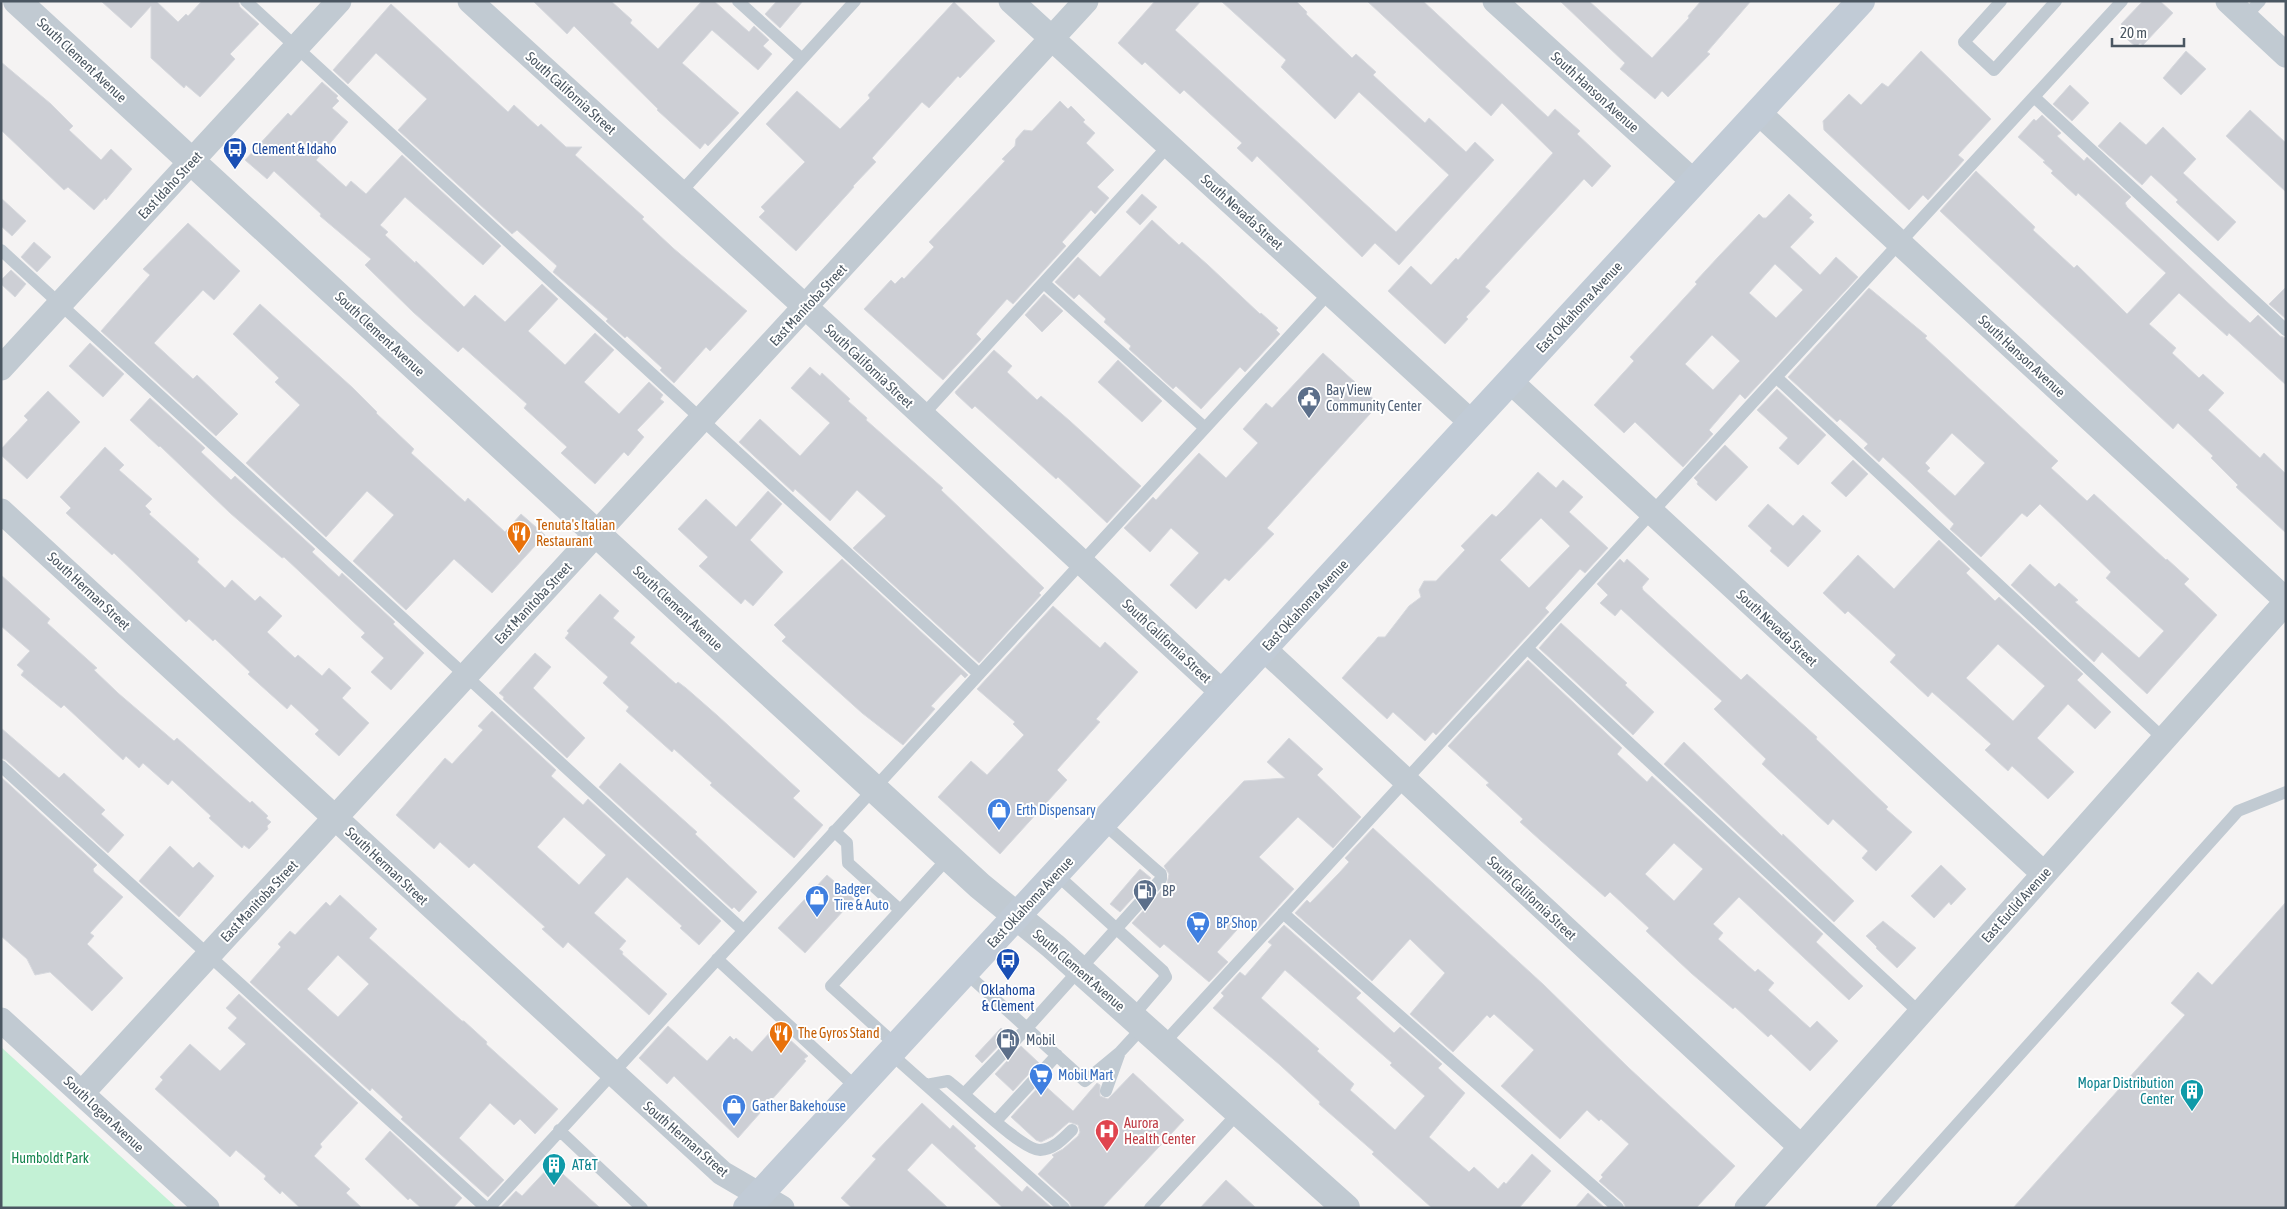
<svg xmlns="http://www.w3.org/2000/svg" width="2287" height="1209" font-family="'Asap Condensed',sans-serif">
<rect width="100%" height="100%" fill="#f5f3f3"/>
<path fill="#c3f1d5" d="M1 1047 177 1208H1Z"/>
<path fill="#cdcfd5" stroke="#d7d9de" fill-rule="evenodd" d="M101 1H156L178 22 186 14 188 16 202 1H238L240 7 259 24 230 54 235 59 200 97 186 85 184 88 151 58V6L131 28Z
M533 1H611L632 20 630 23 658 49 702 1H714L749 32 754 26 769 40 763 46 772 54 758 70 712 30 682 63 739 113 708 146 705 143 700 149 657 110 658 109 574 26 567 34Z
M777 1H803L780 28 765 14Z
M1155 1H1201L1175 30 1396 232 1449 175 1359 92 1335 119 1281 67 1286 60 1221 1H1296L1307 12 1306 14 1352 58 1356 54 1376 72 1373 75 1425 123 1429 118 1466 152 1475 142 1494 160 1399 265 1375 243 1362 257 1257 156 1252 162 1237 148 1242 143 1184 90 1180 94 1145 62 1142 65 1118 43Z
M1367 1H1423L1548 117 1555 109 1580 131 1577 134 1611 166 1592 187 1584 179 1485 287 1490 291 1466 317 1468 319 1445 344 1388 291 1411 266 1431 285 1456 258 1458 260 1553 153 1502 103 1491 116Z
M1560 1H1589L1652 58 1689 18 1688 16 1701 1H1751L1707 52 1710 54 1668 97 1662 91 1655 99 1620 69 1625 63Z
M2143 1H2160L2173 13 2143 45 2140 43 2136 47 2120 33 2125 28 2121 24Z
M954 2 995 41 960 78 958 76 929 108 922 102 872 158 876 162 853 186 854 187 796 251 759 217 765 211 761 207 805 162 766 124 797 91 840 129 870 98 868 95Z
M391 4 508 112 514 105 538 127 541 124 566 147H582L575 155 644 217 642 219 673 248 747 311 710 351 706 347 674 383 660 370 662 368 627 336 625 338 606 321 608 319 553 272 557 266 517 230 512 234 398 130 427 99 376 53 348 84 333 70Z
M1921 51 1991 119 1958 155 1964 160 1928 200 1923 195 1909 210 1824 130 1823 121 1849 94 1861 105 1882 83 1888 87Z
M2186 51 2206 69 2181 95 2163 78Z
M1 62 51 104 73 126 69 130 101 160 111 149 132 169 106 200 105 198 94 210 68 187 64 190 1 130Z
M322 82 338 96 336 98 339 101 332 108 348 122 316 160 346 187 351 181 366 194 402 155 501 246 483 265 405 197 380 225 388 232 385 235 415 263 416 261 464 307 475 295 505 322 542 284 558 299 528 331 565 365 595 333 614 350 584 382 619 414 649 382 663 395 660 399 664 402 637 430 644 437 628 456 624 452 595 484 561 453 567 447 524 408 527 404 463 347 458 352 413 312 365 265 371 259 320 216 321 214 274 171 267 179 245 160 288 113 291 116Z
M2070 85 2089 103 2072 121 2053 104Z
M1060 101 1068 109 1071 106 1085 120 1083 122 1095 133 1086 143 1114 170 1097 187 1109 198 1095 214 1091 210 1062 242 1066 246 1013 304 1007 299 976 334 981 339 943 380 864 309 891 280 895 284 902 277 904 279 934 247 929 242 1005 161 1002 159 1015 146 1016 139 1024 130 1032 131Z
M2250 110 2286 143V192L2226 136Z
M2042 115 2061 133 2057 136 2084 161 2087 157 2131 197 2125 203 2127 207 2226 301 2250 323 2258 315 2280 336 2286 338V385L2229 333 2227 336 2179 293 2149 324 2176 348 2172 353 2199 378 2203 374 2224 393 2208 410 2260 458 2264 453 2286 474V533L2236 487 2238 485 2211 458 2213 456 2178 423 2173 429 1940 211 1976 171 2035 227 2033 230 2074 268 2077 265 2127 314 2166 273 2078 193 2076 196 2051 173 2053 171 2043 162 2045 161 2018 137 2034 119 2036 121Z
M2120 122 2146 145 2163 127 2196 159 2183 173 2236 222 2218 241 2176 202 2178 200 2151 175 2142 185 2098 146Z
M1142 194 1157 207 1140 225 1126 212Z
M1789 194 1812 215 1809 218 1814 222 1790 247 1820 275 1836 257 1858 277 1745 399 1740 394 1709 430 1713 434 1683 467 1635 422 1624 433 1594 405 1634 361 1630 357 1697 284 1695 282 1719 256 1759 214 1763 218H1766ZM1775 264 1803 290 1776 318 1749 293ZM1712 335 1740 361 1713 390 1685 364Z
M1 198 26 221 12 236 1 226Z
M1152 220 1179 245 1182 242 1208 265 1260 314 1261 313 1278 328 1276 330 1280 334 1245 372 1240 367 1201 409 1176 386 1173 389 1129 349 1131 346 1104 322 1106 319 1079 294 1074 299 1055 282 1078 257 1100 277Z
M188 223 240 271 214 300 203 290 154 343 193 379 197 375 238 414 216 436 101 331 150 275 143 269Z
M34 242 51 257 37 272 21 257Z
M11 270 26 284 15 297 1 284V280Z
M2286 287V319L2269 304Z
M1869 288 1927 336 1925 338 2058 461 2051 468 2087 501 2094 494 2166 560 2167 559 2189 579 2184 584 2217 615 2147 694 2102 652 2094 662 2011 585 2030 564 2055 587 2059 583 2078 600 2075 602 2139 658 2164 631 2106 578 2111 572 2040 504 2027 517 2022 513 1981 557 1950 529 1954 524 1911 483 1883 457 1879 462 1864 448 1868 444 1840 419 1837 422 1788 377ZM1952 433 1985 463 1955 496 1927 471 1930 468 1925 463Z
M1044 294 1063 311 1042 332 1025 315Z
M260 304 353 388 377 412 376 413 414 449 411 453 465 502 468 498 505 532 521 514 545 535 492 593 454 559 406 610 353 561 394 515 367 491 326 537 246 463 300 405 275 382 279 378 233 334Z
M90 343 124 374 103 397 69 366Z
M994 350 1012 366 1007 372 1037 400 1041 396 1070 421 1141 486 1107 523 1058 477 1056 479 975 406 972 409 956 394 955 392Z
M1323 353 1379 404 1267 528 1274 534 1229 581 1225 578 1196 609 1170 585 1199 553 1171 528 1150 552 1124 528 1153 497 1156 500 1199 453 1226 478 1258 443 1243 429 1266 403 1272 408Z
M1118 360 1162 401 1142 422 1098 382Z
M810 367 820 376 822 373 850 399 848 401 867 418 866 420 943 488 941 490 1044 588 1039 593 1041 595 979 663 853 548 886 516 857 490 830 521 795 489 793 492 739 442 760 419 800 456 830 423 791 388Z
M1777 389 1826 435 1798 465 1779 448 1788 438 1757 410Z
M48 391 80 422 27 479 1 455V449L28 420 24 416Z
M150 398 205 448 201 452 231 480 235 476 315 549 312 552 339 577 342 573 395 622 393 624 424 653 391 690 371 672 384 658 361 637 365 633 284 557 282 558 230 513 160 446 159 447 130 420Z
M1725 445 1748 467 1716 501 1697 484 1698 482 1694 478Z
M105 447 124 465 119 470 152 499 145 506 151 512 149 514 199 559 197 562 225 588 232 580 255 601 260 596 282 616 267 632 295 658 298 655 322 676 329 668 351 688 342 698 369 723 339 756 315 734 319 730 291 704 287 709 248 674 250 672 215 639 213 641 189 619 186 622 114 553 112 555 66 513 71 508 60 497Z
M1853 460 1868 474 1846 497 1831 483Z
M1538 472 1556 488 1563 480 1583 497 1569 512 1608 548 1585 573 1580 569 1545 608 1549 612 1436 735 1433 732 1425 741 1393 712 1387 719 1342 678 1373 643 1378 637H1385L1409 606 1421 597 1419 590 1424 581H1436L1465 550 1461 546 1492 514 1496 517 1505 508ZM1541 518 1570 546 1529 588 1500 560Z
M768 491 782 504 750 540 783 572 753 606 745 599 741 604 699 566 708 557 678 529 706 499 736 527Z
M1768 504 1793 526 1803 515 1821 531 1788 567 1770 551 1772 548 1748 526Z
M1939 540 1970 569 1966 573 1995 601 1999 597 2083 674 2077 680 2111 712 2095 729 2068 704 2037 738 2074 772 2048 799 2012 766 2008 771 1985 750 1991 744 1932 692 1928 697 1890 662 1896 655 1848 611 1845 614 1823 593 1858 555 1894 589ZM1998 644 2045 686 2013 721 1966 678Z
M842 559 968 675 965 678 961 674 931 706 935 709 903 745 862 713 782 641 786 637 774 625Z
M1620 559 1624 563 1627 559 1649 579 1642 587 1643 590 1741 680 1747 674 1817 737 1816 739 1888 807 1886 809 1912 832 1876 871 1862 858 1868 851 1833 819 1828 825 1762 764 1766 759 1714 709 1722 701 1621 609 1615 616 1600 603 1608 595 1597 584Z
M1 575 50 619 47 623 97 668 94 670 118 693 174 741 177 738 250 803 252 801 268 816 266 818 271 822 267 826 268 829 249 849 244 845 242 848 209 818 211 816 172 780 168 785 143 763 139 768 126 756 123 760 64 705 61 708 21 675 24 671 17 665 30 651 1 626Z
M600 594 619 611 613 618 635 637 630 643 676 684 678 682 686 688 718 716 800 791 793 798 823 825 794 858 710 785 712 783 674 749 672 752 626 711 629 707 603 683 608 677 565 638 569 633 567 631Z
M1053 606 1100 648 1105 642 1138 672 1096 719 1100 722 1057 770 1067 780 1000 854 938 797 971 761 987 775 1024 735 1013 724 1015 722 977 689Z
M1561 623 1627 683 1625 685 1654 712 1633 735 1539 648Z
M535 653 551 667 533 688 585 738 567 758 503 699 504 697 499 693Z
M1528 660 1622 748 1617 754 1647 782 1652 776 1823 934 1816 942 1863 986 1849 1000 1739 897 1713 924 1723 933 1718 939 1755 972 1758 969 1774 983 1768 990 1810 1028 1817 1021 1838 1041 1810 1071 1771 1034 1768 1037 1735 1007 1733 1009 1691 973 1646 931 1649 928 1610 892 1605 897 1540 840 1520 822 1523 819 1486 785 1489 783 1448 746ZM1674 843 1703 869 1674 901 1645 874Z
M492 711 556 770 551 776 583 805 588 799 721 921 699 945 680 928 682 926 627 877 594 913 626 941 619 949 623 952 622 954 667 994 649 1015 568 942 563 948 542 929 545 927 474 863 469 868 440 842 434 849 396 815 445 758 452 764 483 730 478 726ZM564 817 606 855 579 885 537 847Z
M1 728 59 778 64 773 105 810 101 814 124 835 108 853 6 760 1 758Z
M1289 738 1323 769 1317 775 1361 817 1333 848 1298 817 1259 857 1294 889 1256 931 1245 921 1217 952 1228 962 1209 982 1164 944 1160 948 1132 923 1167 884 1169 874 1164 866 1244 781 1285 778 1267 762Z
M1684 742 1782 836 1783 834 1854 901 1834 922 1664 764Z
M620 763 697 832 695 834 757 892 739 912 734 907 732 909 599 787Z
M1 777 97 865 93 869 94 872 123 897 90 933 94 936 87 944 123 978 92 1011 50 972 35 975 27 959 1 936Z
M1373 828 1544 985 1629 1068 1735 1166 1696 1208H1626L1623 1202 1599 1181 1603 1177 1601 1175 1629 1144 1601 1119 1599 1121 1587 1110 1560 1139 1501 1086 1534 1050 1494 1014 1490 1018 1487 1015 1453 1052 1410 1014 1445 973 1410 939 1372 981 1295 913 1307 900 1310 903 1339 873 1349 862 1345 858Z
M170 846 193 868 199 862 214 876 179 917 139 881Z
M1941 865 1966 889 1951 905 1949 902 1934 918 1911 896Z
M1140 869 1151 878 1120 912 1110 904Z
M827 875 854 899 805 953 778 928Z
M340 895 377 929 369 938 462 1021H464L487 1042 486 1044 558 1109 535 1134 520 1119 514 1125 490 1103 459 1138 504 1180 488 1197 401 1119 403 1117 372 1088 370 1091 250 982 281 947 278 944 290 931 295 935 326 902 330 906ZM338 955 369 984 338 1017 307 989Z
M2286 902V1208H2013L2185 1015 2171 1003 2198 972 2212 985Z
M1883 921 1916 948 1897 968 1876 948 1877 947 1866 936Z
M1284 925 1361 993 1356 998 1394 1033 1400 1027 1442 1064 1438 1068 1465 1093 1429 1137 1469 1172 1474 1167 1498 1189 1504 1182 1506 1184 1532 1154 1551 1171 1519 1208H1432L1372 1154 1374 1152 1319 1104 1320 1102 1280 1065 1213 1008 1224 996 1221 993 1240 972 1245 976 1272 945 1268 942ZM1285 970 1392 1063 1390 1065 1425 1096 1395 1130 1350 1090 1354 1084 1317 1051 1319 1049 1261 998Z
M239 994 358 1103 320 1144 322 1147 314 1156 350 1189 346 1193 362 1208H300L282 1191 280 1194 264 1179 266 1176 236 1150 230 1157 155 1089 163 1080 160 1077 190 1044 220 1071 246 1044 228 1028 237 1018 226 1008Z
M668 1026 707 1061 730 1036 734 1040 736 1038 752 1052 772 1030 775 1032 778 1029 808 1056 804 1059 806 1061 738 1138 674 1076 667 1084 639 1058Z
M1001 1028 1009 1035 982 1063 975 1056Z
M1021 1046 1039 1063 1013 1091 995 1074Z
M1133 1073 1184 1120 1102 1208H1072L1069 1202 1038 1174 1054 1157 1052 1155 1063 1149 1078 1136 1080 1132 1078 1125 1069 1122 1053 1136 1041 1142 1036 1140 1011 1117 1042 1083 1073 1111 1097 1083 1100 1085V1096L1108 1099Z
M922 1103 950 1129 953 1125 976 1146 974 1148 1022 1192 1027 1186 1052 1208H1003L932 1143 907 1170 948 1208H852L841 1198 876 1159 872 1156Z
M390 1131 462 1198 453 1208H421L410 1198 408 1200 365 1159Z
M552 1164 600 1208H500L516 1191 522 1196Z
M1226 1180 1256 1208H1200Z
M1588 1193 1605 1208H1575Z"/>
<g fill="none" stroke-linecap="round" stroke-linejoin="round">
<path stroke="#c1cad2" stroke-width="12" d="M246 1 979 674
M738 1 802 59
M2001 1 1964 42 1994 70 2056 1
M2245 17 2260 1
M2034 97 2286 330
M680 193 855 1
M1 250 743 930
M1044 283 1205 428
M1776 377 2164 739
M922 416 1169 145
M1527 648 1920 1013
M1 766 486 1208
M834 831 847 843 848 863 900 910
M1056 874 1163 971 1166 977 1132 1017
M1283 913 1618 1208
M717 959 858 1089
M965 972 1085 1081 1120 1052 1143 1027
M1163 1044 2122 1
M897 1046 831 986 949 857
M890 1053 1064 1208
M926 1085 948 1081C967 1095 1022 1150 1040 1150 1054 1149 1063 1139 1072 1130
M1106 1091 1120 1052
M965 1093 1027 1028 1161 879V874L1156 870 1103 823
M996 1121 1057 1055
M559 1130 642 1208
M489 1208 1330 292
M1150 1208 1239 1112
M1882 1208 2238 811 2286 792"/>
<path stroke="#c1cad2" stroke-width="25" d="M470 1 823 323 1223 693
M1011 1 1472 423
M1495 1 1694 182
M2228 1 2286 55
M1759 113 2286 600
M1 368 339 1
M1511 382 2044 874
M1 511 722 1173 782 1208
M1264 649 1801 1147
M1 1020 207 1208
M82 1093 1086 1
M1747 1208 2286 602"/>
<path stroke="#c1cad2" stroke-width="28" d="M17 1 980 886 1053 946 1346 1208"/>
<path stroke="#c1cbd6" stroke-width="28" d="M747 1208 1861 1"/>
</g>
<defs>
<g id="bus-pin" transform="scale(1.25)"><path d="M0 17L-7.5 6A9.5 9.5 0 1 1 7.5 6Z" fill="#1a4fb4" stroke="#fff"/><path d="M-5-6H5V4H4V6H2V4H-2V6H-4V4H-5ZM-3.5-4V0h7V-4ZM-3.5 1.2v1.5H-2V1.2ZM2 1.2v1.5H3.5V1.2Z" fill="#fff"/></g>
<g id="civic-pin" transform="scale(1.25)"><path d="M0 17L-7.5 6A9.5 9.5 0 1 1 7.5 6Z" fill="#5c6f8a" stroke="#fff"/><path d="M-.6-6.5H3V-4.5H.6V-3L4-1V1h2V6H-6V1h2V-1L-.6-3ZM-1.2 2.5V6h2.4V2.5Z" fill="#fff"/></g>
<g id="restaurant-pin" transform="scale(1.25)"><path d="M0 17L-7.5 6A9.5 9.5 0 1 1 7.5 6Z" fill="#e8710a" stroke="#fff"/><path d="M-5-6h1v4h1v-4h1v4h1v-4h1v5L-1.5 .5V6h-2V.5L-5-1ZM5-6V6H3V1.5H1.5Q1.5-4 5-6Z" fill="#fff"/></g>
<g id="shop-pin" transform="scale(1.25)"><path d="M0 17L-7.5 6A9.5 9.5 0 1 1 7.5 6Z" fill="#3f7fe0" stroke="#fff"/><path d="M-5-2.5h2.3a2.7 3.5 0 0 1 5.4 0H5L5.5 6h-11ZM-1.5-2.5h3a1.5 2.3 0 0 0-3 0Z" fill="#fff"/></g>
<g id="fuel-pin" transform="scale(1.25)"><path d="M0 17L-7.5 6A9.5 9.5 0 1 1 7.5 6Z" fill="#5c6f8a" stroke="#fff"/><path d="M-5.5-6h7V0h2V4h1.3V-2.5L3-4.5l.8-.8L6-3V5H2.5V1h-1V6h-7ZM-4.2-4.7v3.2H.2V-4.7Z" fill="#fff"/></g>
<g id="supermarket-pin" transform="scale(1.25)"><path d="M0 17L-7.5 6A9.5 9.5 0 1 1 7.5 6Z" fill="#3f7fe0" stroke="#fff"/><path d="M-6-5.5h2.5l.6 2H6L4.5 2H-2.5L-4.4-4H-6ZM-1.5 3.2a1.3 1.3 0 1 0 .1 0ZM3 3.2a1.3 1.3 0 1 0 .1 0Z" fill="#fff"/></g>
<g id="building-pin" transform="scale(1.25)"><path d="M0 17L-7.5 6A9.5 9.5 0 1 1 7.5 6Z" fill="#0f9aa8" stroke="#fff"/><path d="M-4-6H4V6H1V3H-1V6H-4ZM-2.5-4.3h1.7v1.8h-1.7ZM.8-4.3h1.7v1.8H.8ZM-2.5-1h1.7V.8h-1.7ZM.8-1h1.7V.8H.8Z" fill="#fff"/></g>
<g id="hospital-pin" transform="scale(1.25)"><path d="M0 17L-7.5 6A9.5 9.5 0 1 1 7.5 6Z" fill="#e0444e" stroke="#fff"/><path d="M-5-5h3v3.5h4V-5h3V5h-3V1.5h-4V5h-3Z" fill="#fff"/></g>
</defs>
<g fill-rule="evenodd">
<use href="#bus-pin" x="235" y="149"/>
<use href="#civic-pin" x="1309" y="398"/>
<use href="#restaurant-pin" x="519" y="533"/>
<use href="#shop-pin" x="999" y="810"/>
<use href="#fuel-pin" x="1145" y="891"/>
<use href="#shop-pin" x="817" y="897"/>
<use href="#supermarket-pin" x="1198" y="923"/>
<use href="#bus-pin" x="1008" y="960"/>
<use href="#restaurant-pin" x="781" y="1033"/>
<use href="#fuel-pin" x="1008" y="1040"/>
<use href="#supermarket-pin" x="1041" y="1075"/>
<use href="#building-pin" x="2192" y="1091"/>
<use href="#shop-pin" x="734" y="1106"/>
<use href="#hospital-pin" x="1107" y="1131"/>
<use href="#building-pin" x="554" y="1165"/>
</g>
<g text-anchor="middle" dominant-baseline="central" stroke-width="4" stroke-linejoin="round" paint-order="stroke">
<g font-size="14" fill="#4a5661" stroke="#fff">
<text transform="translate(82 60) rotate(43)">South Clement Avenue</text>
<text transform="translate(1595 92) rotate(42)">South Hanson Avenue</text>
<text transform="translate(571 93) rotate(42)">South California Street</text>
<text transform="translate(170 185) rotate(-47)">East Idaho Street</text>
<text transform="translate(1242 212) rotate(42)">South Nevada Street</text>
<text transform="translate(808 305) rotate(-47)">East Manitoba Street</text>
<text transform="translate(1579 307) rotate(-47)">East Oklahoma Avenue</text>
<text transform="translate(380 334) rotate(43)">South Clement Avenue</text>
<text transform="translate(2022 356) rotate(43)">South Hanson Avenue</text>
<text transform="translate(869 366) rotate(43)">South California Street</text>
<text transform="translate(89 591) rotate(43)">South Herman Street</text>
<text transform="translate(533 603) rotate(-47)">East Manitoba Street</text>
<text transform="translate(1305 605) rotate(-47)">East Oklahoma Avenue</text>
<text transform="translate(678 608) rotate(43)">South Clement Avenue</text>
<text transform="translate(1777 628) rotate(43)">South Nevada Street</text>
<text transform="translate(1167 641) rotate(43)">South California Street</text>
<text transform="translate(387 866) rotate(43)">South Herman Street</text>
<text transform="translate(1532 898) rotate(43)">South California Street</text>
<text transform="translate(259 901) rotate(-47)">East Manitoba Street</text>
<text transform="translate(1030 902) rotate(-47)">East Oklahoma Avenue</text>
<text transform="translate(2016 905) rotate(-48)">East Euclid Avenue</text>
<text transform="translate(1079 970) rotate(41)">South Clement Avenue</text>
<text transform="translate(104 1114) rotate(43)">South Logan Avenue</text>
<text transform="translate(686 1139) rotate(41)">South Herman Street</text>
</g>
<g font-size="14" fill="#164399" stroke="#fff" text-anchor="start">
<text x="252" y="149">Clement &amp; Idaho</text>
<text x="1008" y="990" text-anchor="middle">Oklahoma<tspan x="1008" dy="16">&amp; Clement</tspan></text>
</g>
<g font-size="14" fill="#4e5e75" stroke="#fff" text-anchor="start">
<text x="1326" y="390">Bay View<tspan x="1326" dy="16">Community Center</tspan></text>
<text x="1162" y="891">BP</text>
<text x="1026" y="1040">Mobil</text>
</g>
<g font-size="14" fill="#c56008" stroke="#fff" text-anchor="start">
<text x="536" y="525">Tenuta's Italian<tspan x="536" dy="16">Restaurant</tspan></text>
<text x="798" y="1033">The Gyros Stand</text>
</g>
<g font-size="14" fill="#366cbe" stroke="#fff" text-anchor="start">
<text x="1016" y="810">Erth Dispensary</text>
<text x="834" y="889">Badger<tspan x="834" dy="16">Tire &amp; Auto</tspan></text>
<text x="1216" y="923">BP Shop</text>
<text x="1058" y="1075">Mobil Mart</text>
<text x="752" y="1106">Gather Bakehouse</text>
</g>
<g font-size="14" fill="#0d838f" stroke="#fff" text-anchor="end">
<text x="2174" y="1083">Mopar Distribution<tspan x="2174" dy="16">Center</tspan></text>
<text x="572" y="1165" text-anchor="start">AT&amp;T</text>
</g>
<g font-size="14" fill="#be3a42" stroke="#fff" text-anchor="start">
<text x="1124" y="1123">Aurora<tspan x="1124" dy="16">Health Center</tspan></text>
</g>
<g font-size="14" fill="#17864f" stroke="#fff">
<text x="50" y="1158">Humboldt Park</text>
</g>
</g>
<rect width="2287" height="1209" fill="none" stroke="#4a5661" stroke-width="5"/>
<path d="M2112 38v8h72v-8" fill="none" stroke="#4a5661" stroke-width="2.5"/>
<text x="2120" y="38" font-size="15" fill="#4a5661" stroke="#ffffff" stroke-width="4" paint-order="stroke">20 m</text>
</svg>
